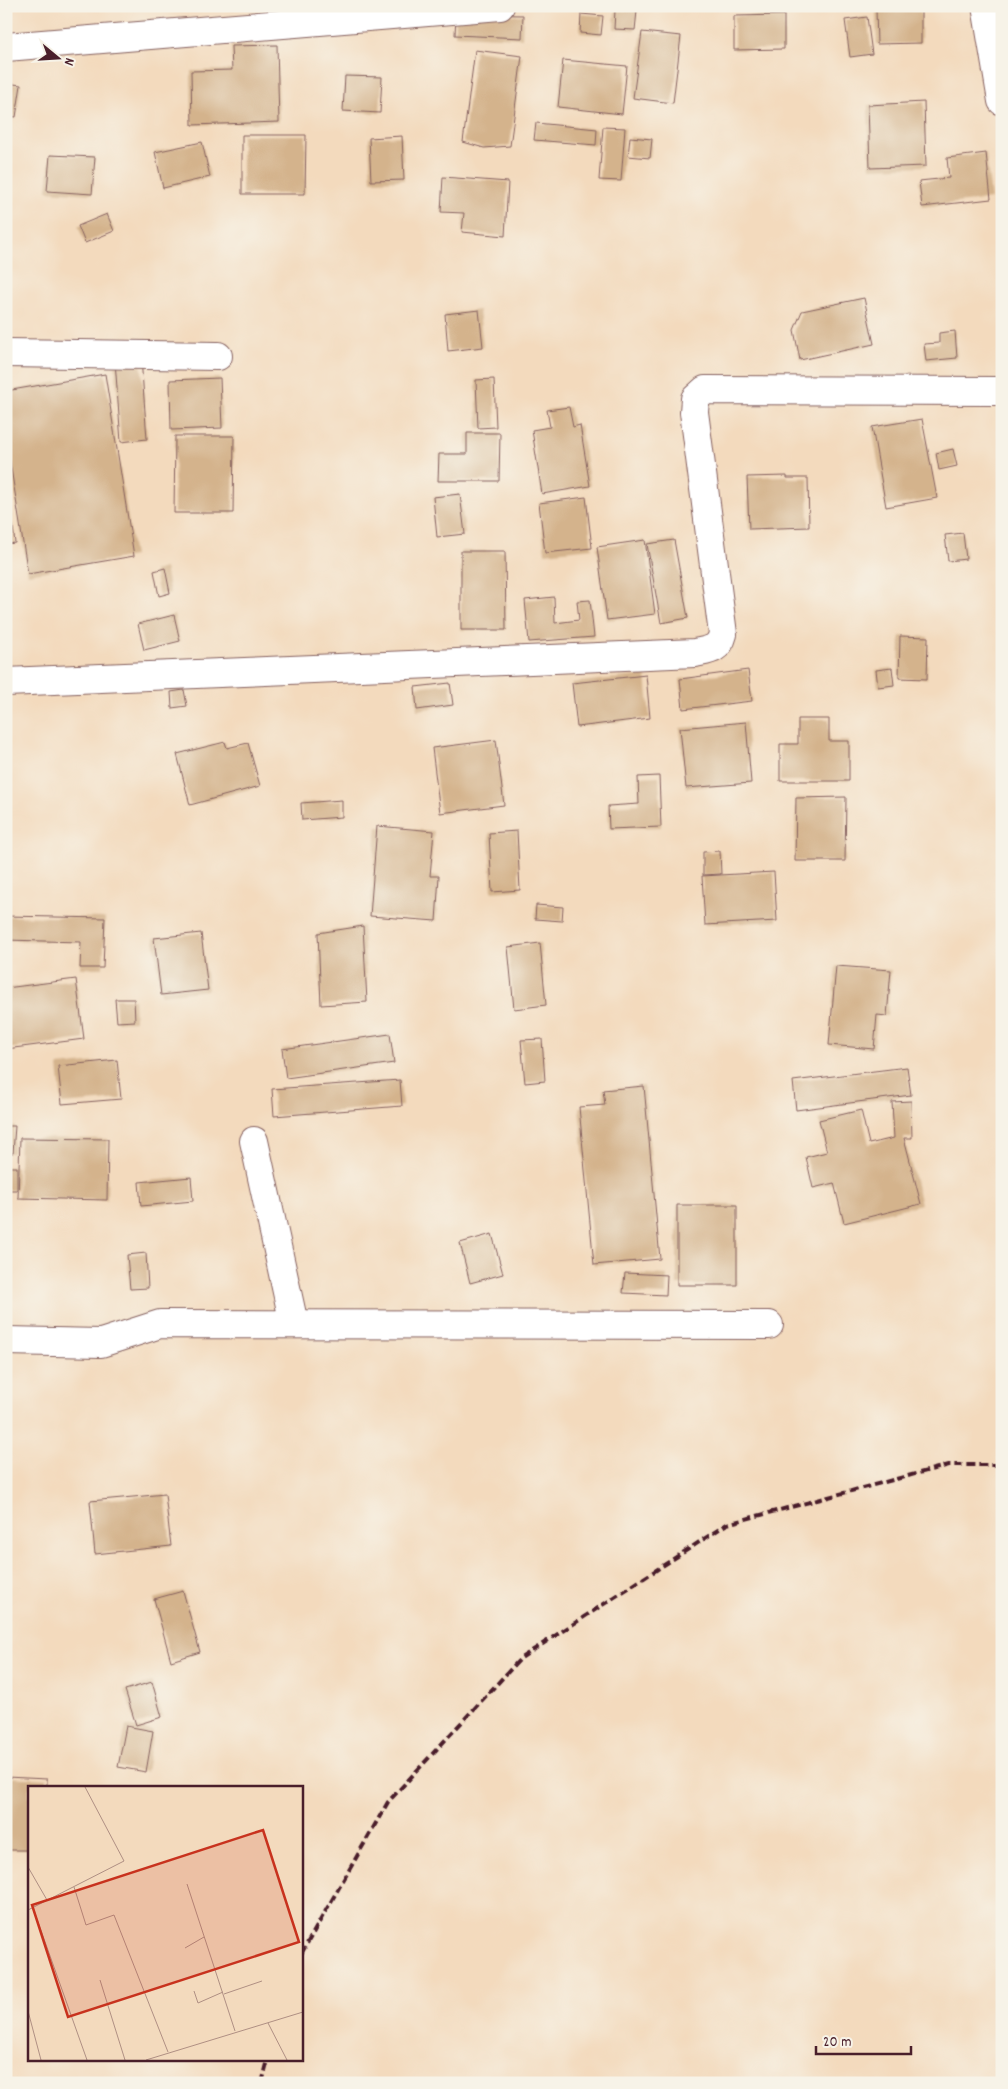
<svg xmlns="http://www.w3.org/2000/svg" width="1008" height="2089" font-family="Dekko,sans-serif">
<rect width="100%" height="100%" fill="#f7f3e8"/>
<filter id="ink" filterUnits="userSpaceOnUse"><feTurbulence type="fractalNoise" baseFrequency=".02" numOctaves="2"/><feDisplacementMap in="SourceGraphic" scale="10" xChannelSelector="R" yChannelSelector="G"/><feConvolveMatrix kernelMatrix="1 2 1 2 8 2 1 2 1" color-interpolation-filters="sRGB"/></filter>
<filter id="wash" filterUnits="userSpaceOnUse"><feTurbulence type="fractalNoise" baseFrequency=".0096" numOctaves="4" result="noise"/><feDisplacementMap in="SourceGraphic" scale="20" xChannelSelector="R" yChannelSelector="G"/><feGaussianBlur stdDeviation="1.12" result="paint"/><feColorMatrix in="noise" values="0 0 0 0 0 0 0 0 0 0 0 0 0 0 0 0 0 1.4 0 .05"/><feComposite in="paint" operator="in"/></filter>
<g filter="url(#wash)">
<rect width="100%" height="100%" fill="#f3dabd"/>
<g id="blocks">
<path fill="#d4b38c" d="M921 8V43L877 44 876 9Z
M615 10 637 11 635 30 614 29Z
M456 14 523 15 522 38 455 35Z
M581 14 603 16 601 35 580 33Z
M784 15V49L734 50V16Z
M867 17 872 54 850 57 845 20Z
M642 32 681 36 673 103 633 98Z
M277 45 279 122 192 125 191 71 232 70 231 46Z
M475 50 522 56 510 146 484 148 463 142Z
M563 60 627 66 622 114 558 107Z
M345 76 382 77 380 113 343 111Z
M6 83 21 85 16 117 6 116Z
M924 102 926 166 870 168 868 105Z
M536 123 597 129 596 145 534 140Z
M603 127 625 128 621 181 599 180Z
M242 135H306L305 194H242Z
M402 136 404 180 371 181 369 138Z
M630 137 652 139 650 158 628 156Z
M202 142 210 177 163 188 155 152Z
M986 153 991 199 922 207 919 181 949 178 947 158Z
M50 155 95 157 92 194 47 191Z
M443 177 508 182 505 236 462 232 464 213 441 212Z
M107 214 114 231 85 243 78 226Z
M864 298 874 344 800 360 794 330 802 311Z
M479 310 483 347 448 351 445 314Z
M955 331 957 358 926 361 924 344 939 343V333Z
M141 358 147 439 121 442 115 361Z
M105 374 134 556 28 574 6 437V391Z
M220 378 222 428 171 430 170 380Z
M494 379 496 427 478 428 476 380Z
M569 407 573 427 580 425 590 486 542 494 532 430 550 427 547 410Z
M922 419 937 498 886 507 872 427Z
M467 433H500L499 481H438L439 454H467Z
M175 436H234L233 513H174Z
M953 449 957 466 939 470 936 453Z
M787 476V478H808L809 527 749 529 747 477Z
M6 489H8L15 543 6 544Z
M460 494 465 534 437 537 433 497Z
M586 497 592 548 545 553 539 503Z
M963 533 966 559 948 561 945 535Z
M645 540 655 614 607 620 597 547Z
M674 540 688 618 661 623 647 544Z
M461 551H505L506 630H461Z
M165 568 170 593 159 596 154 571Z
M554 597 555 623 579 620 577 601 590 600 594 637 529 642 525 600Z
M174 615 180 641 144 650 138 624Z
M900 636 928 637 927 679 899 678Z
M892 668 894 685 878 687 876 670Z
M748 670 752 701 683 709 680 679Z
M646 675 650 718 577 727 572 683Z
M450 683 453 705 417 710 415 687Z
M184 690 187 706 172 708 171 692Z
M798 719H829V741H849V781H780V744H798Z
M746 722 751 783 686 788 680 728Z
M496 740 504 805 440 813 432 748Z
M225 742 227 748 248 743 260 786 190 805 177 754Z
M659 776 661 827 609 829 608 806 639 804 638 777Z
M846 797 845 861H795L796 798Z
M342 800V817L302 820 301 803Z
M377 826 434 831 430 876H439L436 921 370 916Z
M517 831 520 890 492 892 489 833Z
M720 851 721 874 703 875V852Z
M774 872 777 921 705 925 702 876Z
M536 905 563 907 562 921 535 919Z
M6 916 105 918 103 968H80L81 942 6 940Z
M363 926 367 1002 321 1005 318 933Z
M201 933 208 990 161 995 154 938Z
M540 943 546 1005 514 1009 508 947Z
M836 966 891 970 887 1016 877 1015 874 1049 829 1045Z
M76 979 84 1039 6 1049V988Z
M115 999H134L135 1021 117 1022Z
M390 1034 394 1063 286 1078 282 1049Z
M542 1039 545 1081 525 1083 521 1040Z
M117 1060 121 1099 62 1104 58 1066Z
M907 1067 911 1095 796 1110 793 1081Z
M400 1080 402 1106 274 1116 272 1089Z
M644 1086 660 1259 594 1265 579 1107 605 1105 603 1090Z
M911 1101 912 1138H904L921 1204 844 1223 834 1183 813 1188 806 1157 827 1152 819 1120 861 1110 869 1144 894 1138 892 1102Z
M6 1126H15L13 1153H6Z
M20 1138 108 1139 107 1200 18 1198Z
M6 1167H17V1190H6Z
M191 1177 193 1201 141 1206 139 1182Z
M677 1205H737V1285H677Z
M492 1234 503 1274 470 1283 460 1243Z
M146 1253 148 1288 130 1289 127 1255Z
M625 1273 667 1275 666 1295 623 1293Z
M165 1494 171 1546 95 1554 90 1501Z
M183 1591 200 1652 171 1661 154 1599Z
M152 1682 162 1717 136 1725 125 1690Z
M6 1702 11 1703 7 1725 6 1724Z
M126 1726 153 1731 146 1772 118 1767Z
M6 1777 47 1779V1788H29V1850H6Z"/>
</g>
</g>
<g filter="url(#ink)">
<use href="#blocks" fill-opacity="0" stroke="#85605e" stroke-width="1"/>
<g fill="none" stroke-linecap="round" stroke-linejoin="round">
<g stroke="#85605e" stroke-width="30">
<path id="minor" d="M986 6 1002 101
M6 47 500 6
M6 353 218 356
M6 682 695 653C709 650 719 650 723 634L694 412 695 399 705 390 1002 391
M254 1141 294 1324
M6 1341 101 1343 160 1324 769 1325"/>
</g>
<use href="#minor" stroke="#fff" stroke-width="28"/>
<path stroke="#4a1f2b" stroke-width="4" stroke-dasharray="8 4" stroke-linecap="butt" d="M301 1954 388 1802 521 1658 727 1524 949 1465H1002
M262 2083 268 2060"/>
</g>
</g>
<g transform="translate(28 1786)">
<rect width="275" height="275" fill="#f3dabd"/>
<path fill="none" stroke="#af8f83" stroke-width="1" d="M0 81 19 114M159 98 207 245M46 101 58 139 86 129 140 266M5 122 59 274M0 124 96 75 57 1M157 162 176 151M72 194 97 274M166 205 170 217 195 206M196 208 234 195M0 225 13 274M240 237 259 274M118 274 275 226"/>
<path fill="#c8321e" fill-opacity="0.15" stroke="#c8321e" stroke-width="2.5" d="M235 44 271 156 40 231 4 119Z"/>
<rect width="275" height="275" fill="none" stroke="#4a1f2b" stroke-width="2.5"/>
</g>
<rect width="1008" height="2089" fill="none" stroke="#f7f3e8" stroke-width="25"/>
<g transform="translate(58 58) rotate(108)" stroke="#f7f3e8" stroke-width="4" paint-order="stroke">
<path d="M0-4L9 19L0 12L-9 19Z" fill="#4a1f2b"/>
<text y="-8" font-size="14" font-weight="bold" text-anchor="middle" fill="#4a1f2b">N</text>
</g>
<path d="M816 2046v8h95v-8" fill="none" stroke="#4a1f2b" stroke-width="2.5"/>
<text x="823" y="2046" font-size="15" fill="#4a1f2b" stroke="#f7f3e8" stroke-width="4" paint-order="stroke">20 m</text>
</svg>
